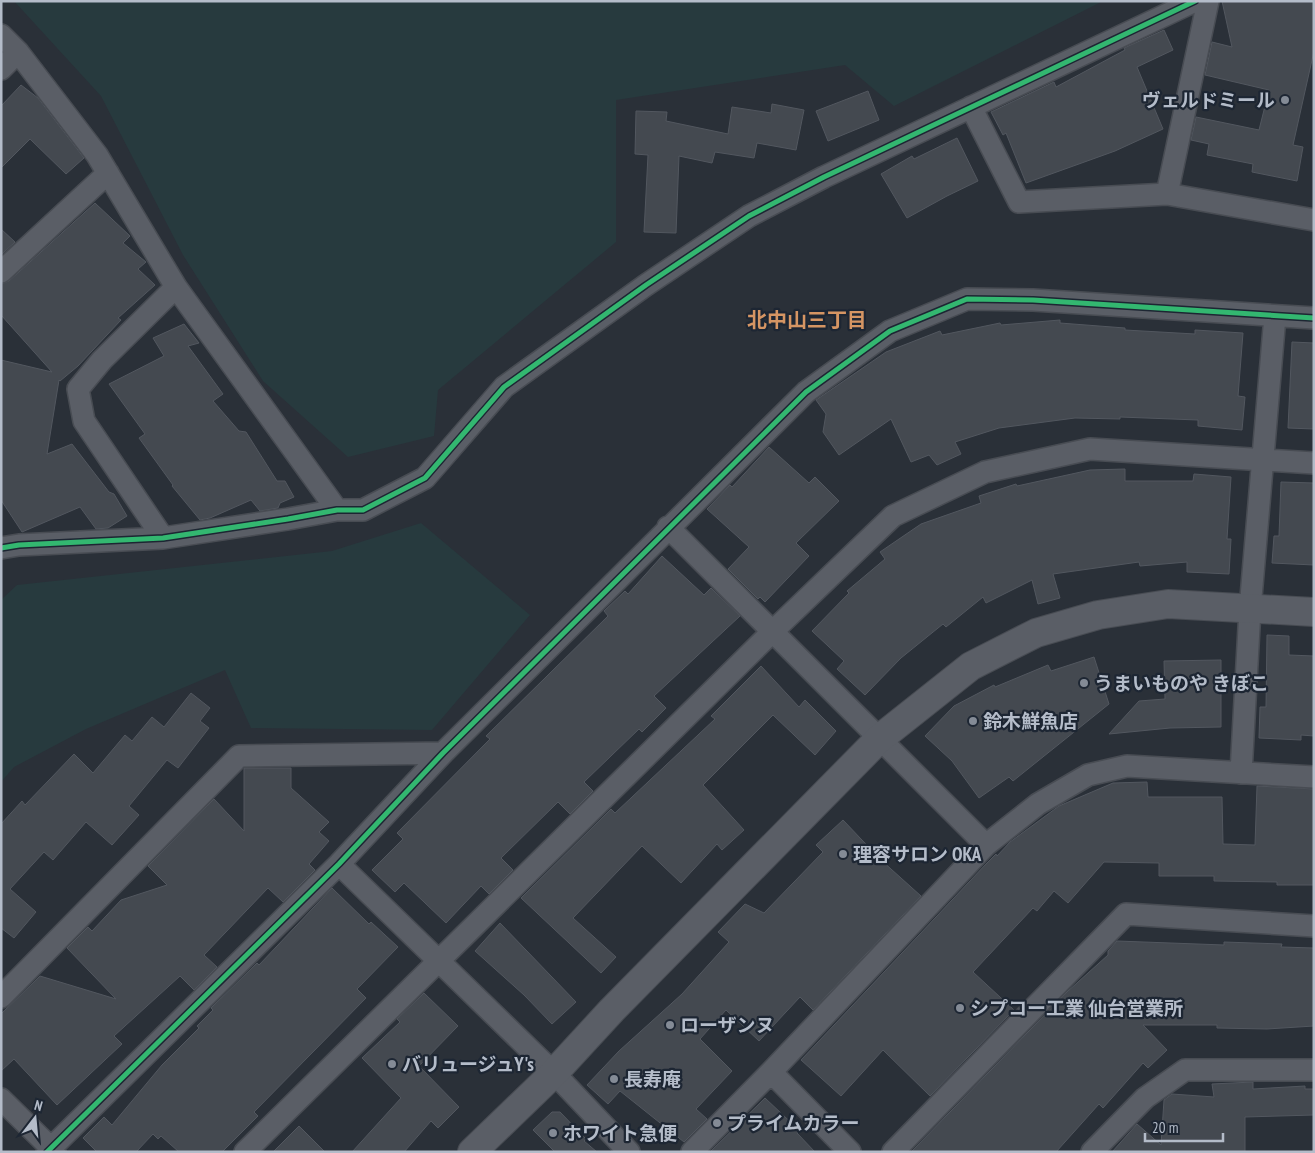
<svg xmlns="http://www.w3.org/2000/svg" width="1315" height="1153" font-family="'PT Sans Narrow','Noto Sans JP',sans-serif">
<rect width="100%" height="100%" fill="#2a3038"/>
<path fill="#273a3e" d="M14 1H1103L894 106 845 65 616 100V242L438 390 434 436 348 457 263 381 183 255 101 96Z
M421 523 530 615 432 730 251 728 225 670 86 729 14 767 1 782V600L17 585 332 551Z"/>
<path fill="#444950" stroke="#52575f" d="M1222 1H1314V51L1293 145 1303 147 1297 181 1252 172 1253 164 1207 155 1209 144 1191 140 1196 117 1259 130 1269 90 1205 75 1212 42 1232 47Z
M1164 30 1173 50 1137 67 1163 129 1115 151 1026 183 1006 133 1003 135 991 112 1054 82 1056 87 1125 50 1124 48Z
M21 85 38 98 84 158 66 174 30 139 1 168V106Z
M868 91 879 120 828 141 816 111Z
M772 104 804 110 796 150 757 143 754 158 715 152 712 163 679 156 676 233 644 232 648 155 635 154 636 111 667 112 666 121 728 134 732 107 771 113Z
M957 138 978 181 947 196 907 218 881 174 912 156 914 159Z
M95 203 130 236 123 243 146 262 138 269 155 285 118 318 121 320 78 366 60 381 59 380 47 454 72 444 109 492 114 494 127 516 108 528 96 529 80 507 22 532 1 500V360L52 372 1 315V284L9 281Z
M1 229 15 242 1 255Z
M1060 320V323L1125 328V330L1195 334V330L1243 333 1238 396 1245 397 1242 430 1198 426V420L1120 417V419L1075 418 999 428 955 442 961 454 937 465 929 455 911 462 891 419 839 455 823 432 826 414 816 400 886 352 940 331 942 335 1000 323 1001 325Z
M184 324 199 343 188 346 223 394 213 401 239 431 246 432 277 481H285L294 497 280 503 278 508 260 511 251 500 210 518 200 520 172 486 173 485 139 438 145 434 109 384 164 356 153 338Z
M1292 342 1314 343V429L1288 428Z
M769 447 809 483 815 477 839 501 796 543 809 556 765 602 760 597 758 599 728 569 749 547 707 509 730 485 732 487Z
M1125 469V481H1193L1194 474 1231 477 1227 539H1231L1229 574 1187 572V562L1140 566 1139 562 1053 574 1060 598 1038 604 1032 580 986 603 983 597 946 627 943 624 901 658 865 695 837 669 844 661 812 631 849 593 847 591 885 559 880 552 921 524 981 503 979 496 1016 484 1017 486 1090 470Z
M1281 482 1314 483V565L1272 563 1274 536H1279Z
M662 556 704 595 711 588 740 616 654 696 666 708 642 732 639 729 584 782 593 791 570 814 558 802 501 858 513 870 489 894 481 886 446 923 404 883 395 892 372 870 403 839 397 833 490 739 486 736 608 616 604 611 625 591 628 594Z
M1267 635 1289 636V655L1314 656V736L1301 735V740L1259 738 1260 707H1266Z
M1094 657 1109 704 1013 781 1009 777 979 798 952 761 925 736 954 706 994 685 995 687 1048 665 1051 671Z
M1221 660V727L1170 728 1109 734 1139 701 1165 699 1164 661Z
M761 666 799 707 805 700 836 731 815 755 773 715 703 785 744 830 722 850 717 844 681 883 642 846 573 918 616 957 601 973 521 898 611 809 615 813 715 719 711 716Z
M191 693 210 708 200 721 209 728 178 768 167 760 129 806 139 815 112 845 86 822 53 860 44 852 10 889 36 912 14 938 1 928V824L22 801 25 805 74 754 93 773 125 735 132 741 152 717 164 727Z
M244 768H291V788L329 822 319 832 329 841 309 864 315 870 283 902 268 888 204 955 217 967 194 990 180 976 114 1036 122 1044 57 1105 14 1059 1 1071V1014L40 976 116 999 67 948 88 927 92 931 121 900 167 885 148 866 214 799 244 831Z
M1147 782 1148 797H1222L1223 844 1255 845 1257 786 1314 789V885H1277V882L1214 881V876H1159V863L1104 862 1068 903 1054 891 1037 911 1033 908 973 972 1014 1010 930 1096 883 1050 841 1096 801 1060 986 864 996 854 997 856 1010 842 1059 806 1113 783Z
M843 820 881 860 921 896 813 1010 800 997 759 1041 726 1010 700 1039 732 1071 696 1109 707 1119 684 1142 620 1091 608 1104 587 1085 619 1051 682 994 729 942 718 932 745 904 764 913 823 852 816 845Z
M332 888 369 924 371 922 398 947 357 989 366 998 254 1112 258 1116 222 1152H179L161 1136 158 1139 153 1134 136 1152H97L83 1138 104 1117 112 1125 162 1065 199 1028 197 1026 213 1010 211 1008 257 963 259 965Z
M500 923 576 1002 552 1024 524 995 475 951Z
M1117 941 1224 945V942L1282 944 1281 947 1314 948V1026L1267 1029 1217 1028V1025H1143L1167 1050 1148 1068 1143 1063 1103 1108 1099 1104 1056 1152H911L1068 991 1108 955V951Z
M424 993 458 1026 419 1066 459 1107 438 1128 431 1121 404 1152H352L401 1098 362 1058 400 1022 397 1019Z
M1253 1082V1089L1305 1086V1089H1314V1115L1245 1117V1152H1112L1137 1124 1161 1145 1164 1100 1172 1094 1214 1097 1212 1084Z
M765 1098 800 1131 797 1133 815 1152H710Z
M552 1112H560L586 1139 584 1141 597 1152H555L533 1130Z
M299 1126 325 1152H273Z"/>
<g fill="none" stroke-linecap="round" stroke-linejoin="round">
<g stroke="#484c53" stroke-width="24">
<path id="minor" d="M1 35 18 52 97 155 176 287 337 510
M1 69 18 52
M971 107 1019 202 1167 194 1314 220
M1167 194 1208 1
M1 272 108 173
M668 527 986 845
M163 538 84 421 78 389 102 360 176 287
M1 548 19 545 163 538 288 519 337 510H363L425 478 504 387 646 285 749 216 824 177 1195 1
M1241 773 1250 609 1275 316
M339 864 554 1073 629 1152
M1 997 239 756 443 753
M771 1072 850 1152
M1 1099 55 1152
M47 1152 339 864 443 753 806 392 890 331 967 299 1033 300 1314 318
M245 1152 772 632 893 516 985 472 1090 449 1314 463
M692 1152 771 1072 986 845 1038 804 1088 775 1127 766 1314 777
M893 1152 1126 914 1314 926
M1092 1152 1145 1098 1185 1070H1314"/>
</g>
<g stroke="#484c53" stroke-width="30">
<path id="tertiary" d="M472 1152 554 1073 612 1010 879 739 971 666 1036 633 1098 615 1168 604 1314 612"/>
</g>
<use href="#minor" stroke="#5a5e66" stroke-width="21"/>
<use href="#tertiary" stroke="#5a5e66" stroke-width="28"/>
<g stroke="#1d2633" stroke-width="8">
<path id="cycleway" d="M1 548 19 545 163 538 288 519 337 510H363L425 478 504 387 646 285 749 216 824 177 1195 1
M47 1152 339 864 443 753 806 392 890 331 967 299 1033 300 1314 318"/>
</g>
<use href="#cycleway" stroke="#33b770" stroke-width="5"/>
</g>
<g fill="#848b96" stroke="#1d2633" stroke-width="2">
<circle cx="1285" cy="100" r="5"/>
<circle cx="1084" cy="683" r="5"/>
<circle cx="973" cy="721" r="5"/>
<circle cx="843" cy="854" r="5"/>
<circle cx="960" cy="1008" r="5"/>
<circle cx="670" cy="1025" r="5"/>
<circle cx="392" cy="1064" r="5"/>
<circle cx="614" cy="1079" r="5"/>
<circle cx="717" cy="1123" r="5"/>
<circle cx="553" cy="1133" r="5"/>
</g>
<g text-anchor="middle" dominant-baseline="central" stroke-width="4.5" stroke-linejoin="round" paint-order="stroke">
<g font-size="19" font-weight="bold" fill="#b4bcc9" stroke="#1d2633" text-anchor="start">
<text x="1275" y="100" text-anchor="end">ヴェルドミール</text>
<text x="1094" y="683">うまいものや きぼこ</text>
<text x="983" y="721">鈴木鮮魚店</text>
<text x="853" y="854">理容サロン OKA</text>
<text x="970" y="1008">シプコー工業 仙台営業所</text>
<text x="680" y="1025">ローザンヌ</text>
<text x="402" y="1064">バリュージュY's</text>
<text x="624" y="1079">長寿庵</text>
<text x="727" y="1123">プライムカラー</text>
<text x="563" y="1133">ホワイト急便</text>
</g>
<g font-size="20" font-weight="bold" fill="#d59563" stroke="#1d2633">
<text x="807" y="320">北中山三丁目</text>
</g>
</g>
<rect width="1315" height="1153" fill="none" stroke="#b4bcc9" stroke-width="5"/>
<g transform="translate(35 1118) rotate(16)" stroke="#1d2633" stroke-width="4" paint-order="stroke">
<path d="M0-4L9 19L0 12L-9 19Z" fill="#b4bcc9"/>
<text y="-8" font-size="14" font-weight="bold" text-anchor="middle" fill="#b4bcc9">N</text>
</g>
<path d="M1145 1133v8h78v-8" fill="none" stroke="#b4bcc9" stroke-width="2.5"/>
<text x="1152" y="1133" font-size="15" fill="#b4bcc9" stroke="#1d2633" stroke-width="4" paint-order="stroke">20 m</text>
</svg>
